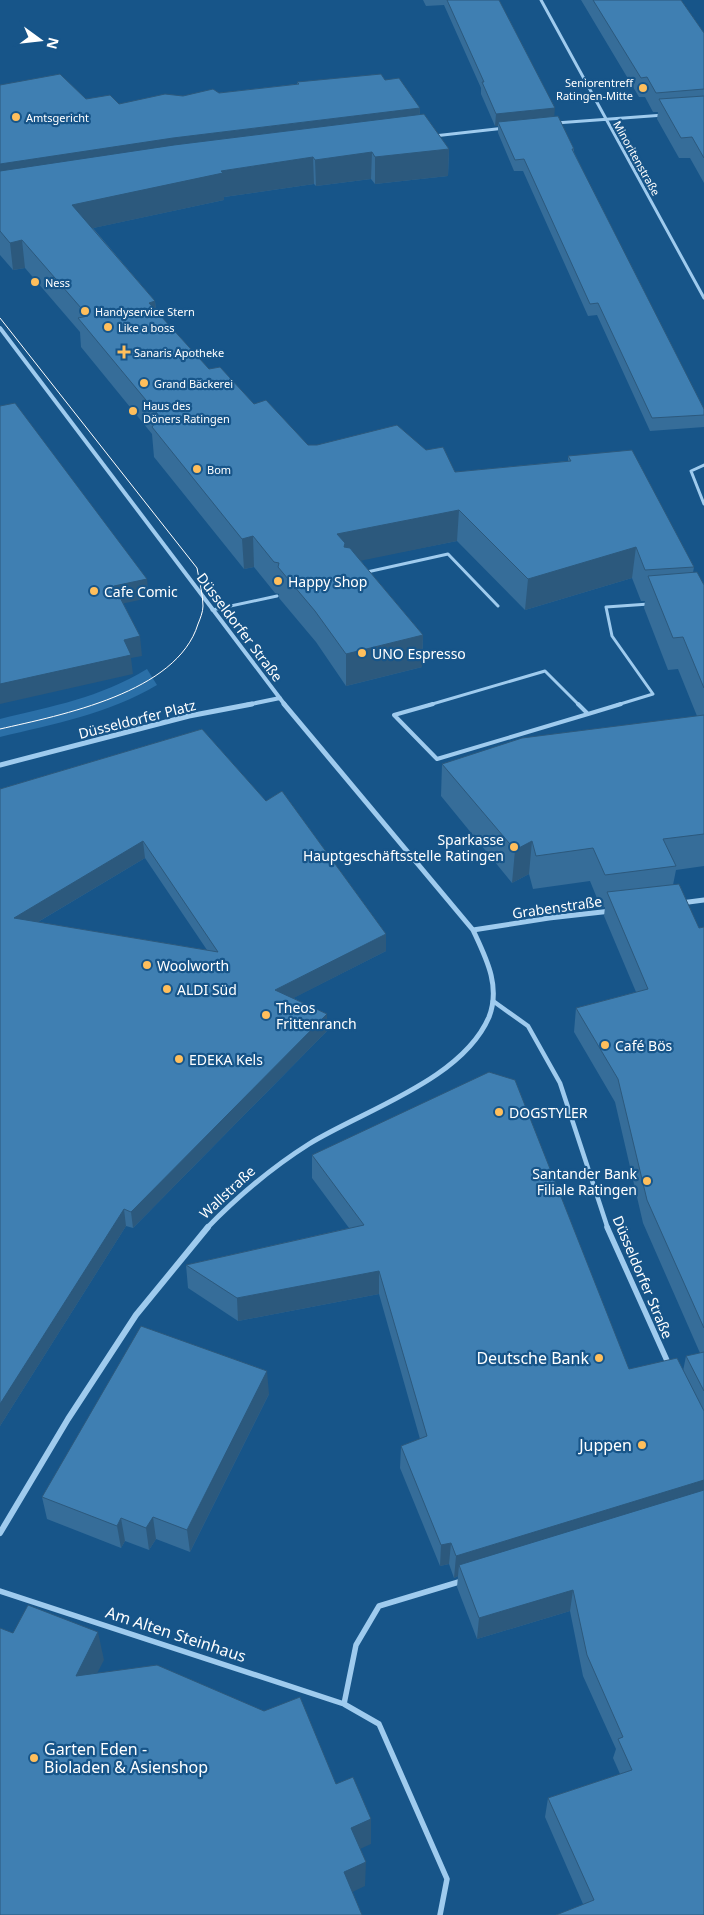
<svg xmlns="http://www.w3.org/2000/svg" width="704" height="1915" font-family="'Noto Sans',sans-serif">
<rect width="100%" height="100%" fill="#175589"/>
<path fill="#2a6fa7" d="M147 669 157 685C108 714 54 724 0 737V719C53 706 99 698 147 669Z"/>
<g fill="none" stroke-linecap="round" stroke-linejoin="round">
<path stroke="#9fcbee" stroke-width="3" d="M704 465 691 471 704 504
M367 572 448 554 498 606
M212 610 277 596
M429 705 545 671 579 705
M617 705 653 694 612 636 606 607 649 604"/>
<path stroke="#9fcbee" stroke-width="4" d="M433 704 394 715 437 759 588 714
M578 704 588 714
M588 714 621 704"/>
<path stroke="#9fcbee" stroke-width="4.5" d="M493 1001 528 1026 560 1083 608 1229"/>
<path stroke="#9fcbee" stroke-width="5.5" d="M607 1227 669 1365
M0 1591 344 1704 379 1724 447 1879 440 1915
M344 1704 356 1645 379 1606 462 1581"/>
<path stroke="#9fcbee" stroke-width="3" d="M541 0 704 298
M556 123 664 115
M434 136 505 128"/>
<path stroke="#9fcbee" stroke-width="4" d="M0 328 285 705
M246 705 280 698"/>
<path stroke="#9fcbee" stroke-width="5" d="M0 765 189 716 252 704
M681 903 704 900
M473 930 549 918 611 911
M206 1229C238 1196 271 1168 309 1144 364 1110 462 1080 489 1017 501 986 486 958 473 930L284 704"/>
<path stroke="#9fcbee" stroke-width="6" d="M0 1533 68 1419 136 1315 208 1227"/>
<path stroke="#fff" stroke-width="1" d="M0 318 197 568C199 580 203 594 203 606 203 612 200 619 198 624 177 693 61 715 0 729"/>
</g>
<path fill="#366d99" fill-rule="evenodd" d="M423 0H499L554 116 574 149V152L704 415V427L650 431 597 315 588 316 523 171H514L498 133V126H495L481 94V88L444 5 426 6Z
M581 0H681L704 33V183L690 158H679L657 119 658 112H653L645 97H639Z
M385 80 420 108V115L449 149 448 176 375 184 371 179 316 186 314 184 224 197V200L93 228 155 301 156 311 209 369 308 445 426 450 455 472 568 461V456L694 567 693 573 704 585V866L676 870 673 885 699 928 704 927V1915L583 1904 545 1817 548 1798 620 1774 613 1758 616 1749 583 1676 570 1611 477 1639 457 1587 458 1576 454 1578 449 1564 440 1566 400 1468 401 1446 420 1439 379 1294 238 1321 188 1288 186 1265 349 1228 312 1178V1155L629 1369 683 1371 686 1356 700 1353 643 1223 615 1102 574 1032 576 1008 636 992 604 916 605 907 601 908 590 881 533 889 529 874 512 883 441 796 442 764 697 716 678 669 668 670 644 608 645 601H641L632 578 525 610 457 541 360 560 423 635 422 667 346 686 316 642 279 598V594L275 593 254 567 244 569 154 457 152 434 81 347 80 332 25 268 13 270 0 255V85L119 104 183 96 219 93 297 84V82Z
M202 729 266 801 282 791 386 934V951L293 998 327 1014V1031L133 1228 126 1226 0 1426V789ZM145 858 207 950 38 922Z
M269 1394 190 1552 156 1539 149 1550 125 1541 121 1548 47 1519 42 1497Z"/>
<path fill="#2c597d" d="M420 108 419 134 0 192V164L173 138Z
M555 108 554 120 498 122V126H495L496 114Z
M449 149 448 176 375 184V157Z
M372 152 371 179 316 186 315 160Z
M313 157 314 184 224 197V200L75 232 72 205 221 171Z
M22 240 25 268 13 270 10 243Z
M155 301 158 330 149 303Z
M459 510 457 541 345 564 337 534Z
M253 536 254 567 244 569 242 539Z
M636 547 632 578 525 610 528 579Z
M147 579 149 598 116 605 114 586Z
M423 635 422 667 346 686V654Z
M140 636 142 656 131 658 133 674 0 704V684L124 640Z
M143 841 145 858 16 935 14 918Z
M532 841 529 874 512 883 515 850Z
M386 934V951L276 1007 275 990Z
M327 1014V1031L133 1228 131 1212Z
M124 1209 126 1226 0 1426V1404Z
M379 1271V1294L238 1321 237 1298Z
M267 1371 269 1394 190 1552 187 1530Z
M704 1480V1495L459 1565 458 1576 454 1578 456 1556Z
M153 1517 156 1539 149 1550 146 1528Z
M121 1518 125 1541 121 1548 117 1526Z
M451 1543 449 1564 440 1566 441 1545Z
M573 1590 570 1611 477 1639 479 1618Z
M98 1632 104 1660 82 1703 76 1676Z
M371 1819V1844L351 1853V1828Z
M366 1862 365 1886 344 1896V1872Z"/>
<path fill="#3f7fb2" stroke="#2c597d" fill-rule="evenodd" d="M447 0H499L555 108 496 114 482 82H484Z
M593 0H681L704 33V89L656 93 647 77 641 78Z
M60 74 86 99 110 95 119 104 165 94 183 96 213 89 219 93 299 84 297 82 381 74 385 80 399 78 420 108 173 138 0 164V85Z
M704 96V158L692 137 681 138 659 99Z
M424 114 449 149 375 157 372 152 315 160 313 157 221 171 223 173 72 205 155 301 149 303 209 369 220 367 254 404 266 400 308 445H317L397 425 426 450 443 447 455 472 571 461 568 456 632 450 694 567 645 570 636 547 528 579 459 510 337 534 345 543 344 547 350 548 354 553 423 635 346 654 315 611 278 567 279 563 274 562 253 536 242 539 152 427 160 417 78 318 88 316 22 240 10 243 0 231V171L174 145Z
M558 116 574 149H572L704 409V415L652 418 598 303 590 304 524 159 515 160 498 122Z
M15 403 147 579 114 586 140 636 124 640 131 655 0 684V406Z
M697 572 704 585V688L683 637 673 638 648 576Z
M704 715V834L663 839 676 866 605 875 593 848 536 856 532 841 515 850 442 764 522 738Z
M202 729 266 801 282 791 386 934 275 990 327 1014 131 1212 124 1209 0 1404V789ZM143 841 218 952 14 918Z
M679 884 699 928 704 927V1328L647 1200 618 1079 576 1008 648 989 607 892Z
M489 1072 515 1080 629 1369 677 1358 704 1411V1480L456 1556 451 1543 441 1545 401 1446 427 1436 379 1271 237 1298 186 1265 364 1225 312 1155Z
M141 1326 267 1371 187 1530 153 1517 146 1528 121 1518 117 1526 42 1497Z
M704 1352V1391L686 1356Z
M704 1490V1915H556L594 1900 548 1798 632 1770 618 1739 623 1737 587 1655 573 1590 479 1618 459 1565Z
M28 1605 98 1632 76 1676 157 1665 264 1711 300 1697 336 1784 353 1777 371 1819 351 1828 366 1862 344 1872 362 1915H0V1628L13 1633Z"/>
<g fill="#ffbf5c" stroke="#175589" stroke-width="2">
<circle cx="643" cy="88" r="5"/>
<circle cx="16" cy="117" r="5"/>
<circle cx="35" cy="282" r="5"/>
<circle cx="85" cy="311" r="5"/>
<circle cx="108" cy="327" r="5"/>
<path d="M121.5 344.5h5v5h5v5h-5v5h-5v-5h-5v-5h5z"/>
<circle cx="144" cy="383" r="5"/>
<circle cx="133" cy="411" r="5"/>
<circle cx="197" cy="469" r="5"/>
<circle cx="278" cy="581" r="5"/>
<circle cx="94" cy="591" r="5"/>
<circle cx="362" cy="653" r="5"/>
<circle cx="514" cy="847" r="5"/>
<circle cx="147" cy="965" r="5"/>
<circle cx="167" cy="989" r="5"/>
<circle cx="266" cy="1015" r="5"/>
<circle cx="605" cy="1045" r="5"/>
<circle cx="179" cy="1059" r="5"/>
<circle cx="499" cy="1112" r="5"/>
<circle cx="647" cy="1181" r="5"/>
<circle cx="599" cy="1358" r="5"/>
<circle cx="642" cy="1445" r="5"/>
<circle cx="34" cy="1758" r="5"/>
</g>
<g text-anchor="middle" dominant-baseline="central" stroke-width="4.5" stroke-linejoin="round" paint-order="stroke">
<g font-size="11" fill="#fff" stroke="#175589" text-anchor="start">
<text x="633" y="82" text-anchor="end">Seniorentreff<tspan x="633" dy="13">Ratingen-Mitte</tspan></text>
<text x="26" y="117">Amtsgericht</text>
<text x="45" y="282">Ness</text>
<text x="95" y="311">Handyservice Stern</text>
<text x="118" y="327">Like a boss</text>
<text x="134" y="352">Sanaris Apotheke</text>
<text x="154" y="383">Grand Bäckerei</text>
<text x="143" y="405">Haus des<tspan x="143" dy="13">Döners Ratingen</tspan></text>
<text x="207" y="469">Bom</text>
</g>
<g font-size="11" fill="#fff" stroke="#175589">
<text transform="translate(637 158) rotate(61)">Minoritenstraße</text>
</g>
<g font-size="14" fill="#fff" stroke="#175589" text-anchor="start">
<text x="288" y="581">Happy Shop</text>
<text x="104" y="591">Cafe Comic</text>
<text x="372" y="653">UNO Espresso</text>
<text x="504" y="839" text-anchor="end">Sparkasse<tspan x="504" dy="16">Hauptgeschäftsstelle Ratingen</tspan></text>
<text x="157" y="965">Woolworth</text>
<text x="177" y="989">ALDI Süd</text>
<text x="276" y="1007">Theos<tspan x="276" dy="16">Frittenranch</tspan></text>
<text x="615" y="1045">Café Bös</text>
<text x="189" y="1059">EDEKA Kels</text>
<text x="509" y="1112">DOGSTYLER</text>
<text x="637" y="1173" text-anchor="end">Santander Bank<tspan x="637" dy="16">Filiale Ratingen</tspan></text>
</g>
<g font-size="14" fill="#fff" stroke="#175589">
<text transform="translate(240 627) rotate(53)">Düsseldorfer Straße</text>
<text transform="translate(137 719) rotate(-14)">Düsseldorfer Platz</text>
<text transform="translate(557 907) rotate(-8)">Grabenstraße</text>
<text transform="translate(227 1192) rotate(-43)">Wallstraße</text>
<text transform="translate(643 1277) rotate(67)">Düsseldorfer Straße</text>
</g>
<g font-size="16" fill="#fff" stroke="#175589" text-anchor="end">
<text x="589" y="1358">Deutsche Bank</text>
<text x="632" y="1445">Juppen</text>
<text x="44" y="1749" text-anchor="start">Garten Eden -<tspan x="44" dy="18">Bioladen &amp; Asienshop</tspan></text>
</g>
<g font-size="16" fill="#fff" stroke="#175589">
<text transform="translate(176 1634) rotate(18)">Am Alten Steinhaus</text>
</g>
</g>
<g transform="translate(40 40) rotate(105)" stroke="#175589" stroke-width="4" paint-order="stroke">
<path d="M0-4L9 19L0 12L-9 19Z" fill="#ffffff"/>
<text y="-8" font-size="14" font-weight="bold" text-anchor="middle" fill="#ffffff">N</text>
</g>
</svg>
